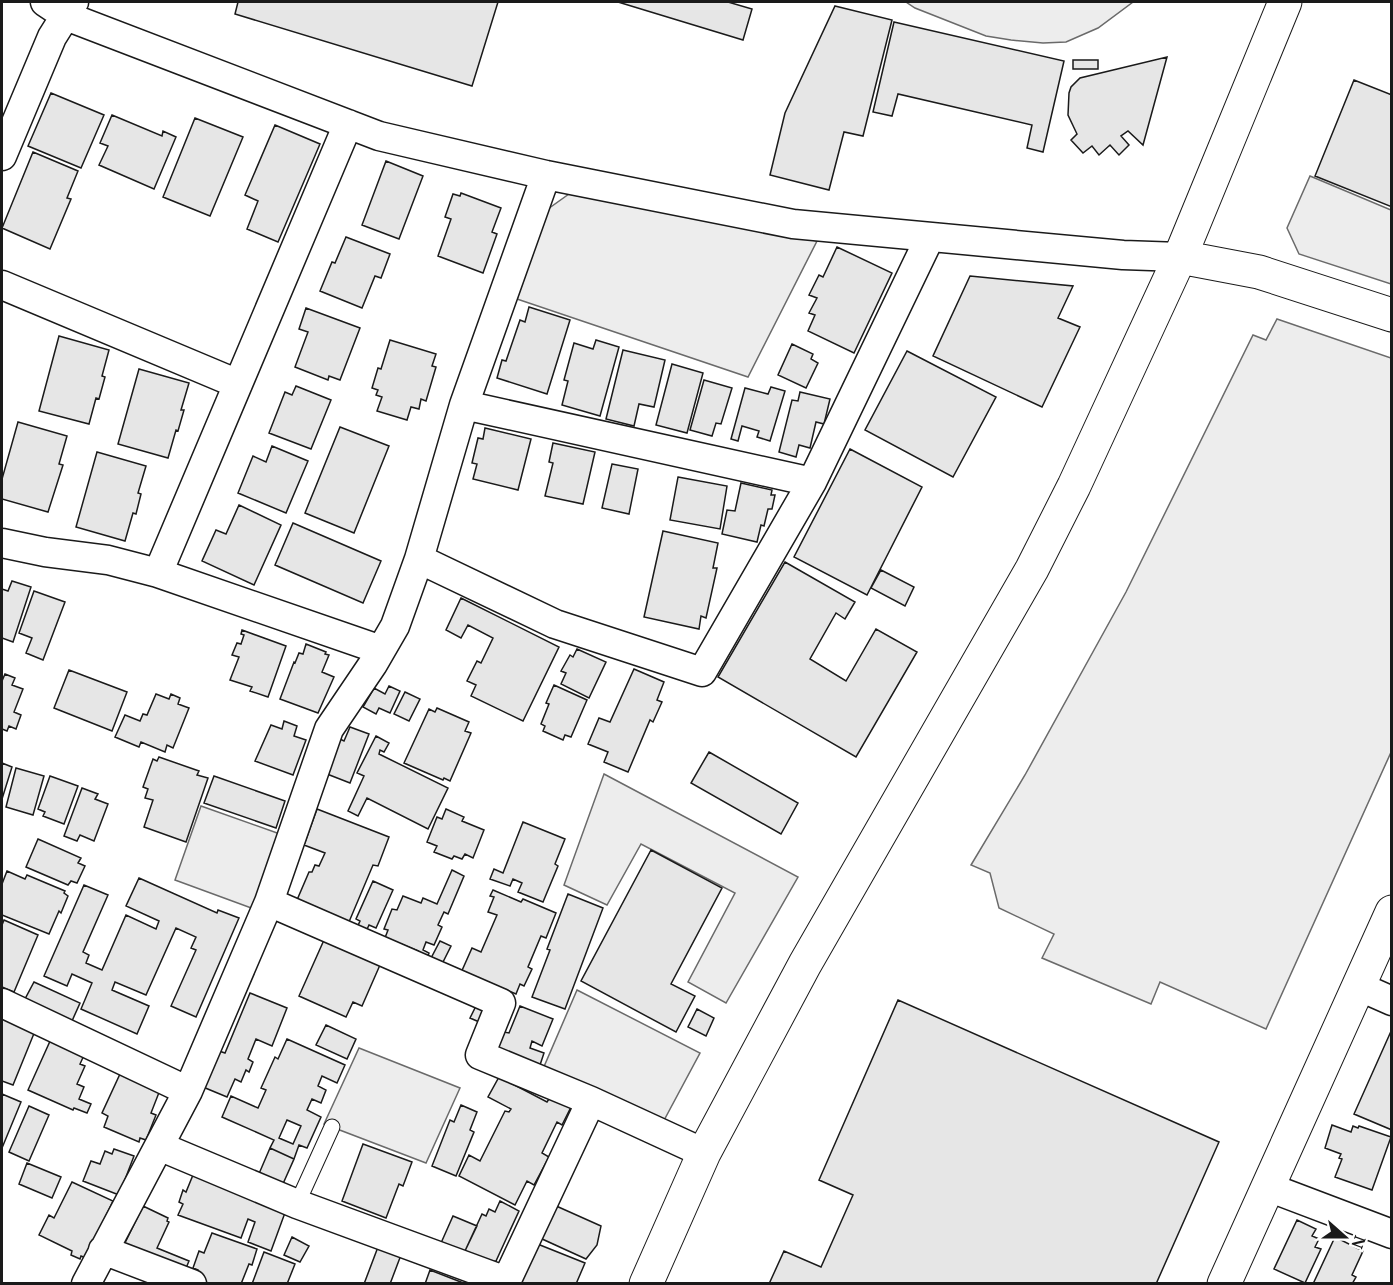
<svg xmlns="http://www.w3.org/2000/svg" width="1393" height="1285" font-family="'PT Serif',serif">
<rect width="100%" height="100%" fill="#fff"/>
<path fill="#ededed" stroke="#6a6a6a" stroke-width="1.5" d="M906 2H1133L1098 28 1066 42 1043 43 1011 40 986 36 915 8Z
M1310 176 1391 210V284L1299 254 1287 228Z
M569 194 817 241 748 377 517 299 548 209Z
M1277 319 1391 358 1392 750 1266 1029 1160 982 1151 1004 1042 958 1054 934 999 908 990 873 971 865 1025 775 1126 592 1253 335 1266 340Z
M604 774 798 877 726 1003 688 982 735 893 641 844 607 905 564 885Z
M201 806 280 834 254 909 175 880Z
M577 990 700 1053 662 1124 543 1069Z
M359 1048 460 1088 426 1163 324 1124Z"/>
<path fill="#e6e6e6" stroke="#1a1a1a" stroke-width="1.5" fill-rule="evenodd" d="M238 2H498L472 86 235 14Z
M618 2H728L752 9 743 40Z
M835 6 892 20 863 136 844 132 829 190 770 175 785 113Z
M894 22 1064 61 1043 152 1027 148 1032 125 898 94 892 116 873 112Z
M1167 57 1143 145 1128 131 1121 136 1129 145 1119 155 1110 145 1099 155 1092 146 1083 153 1071 140 1077 134 1068 115 1069 93 1071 87 1080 78Z
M1073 60H1098V69H1073Z
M1354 80 1392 95V207L1315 176Z
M51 93 104 115 81 168 28 146Z
M112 115 162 136 163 131 176 137 154 189 99 165 108 146 100 143Z
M195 118 243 137 210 216 163 197Z
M275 125 320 144 278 242 247 229 258 201 245 195Z
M33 152 78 171 67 198 71 199 50 249 2 228Z
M386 161 423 176 399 239 362 225Z
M461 193 501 208 492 232 497 234 483 273 438 256 451 219 445 217 453 194 460 196Z
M346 237 390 254 381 278 375 276 362 308 320 291 332 262 335 263Z
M837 247 892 273 854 353 808 331 815 315 809 313 817 298 809 295 819 275 823 277Z
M970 276 1073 286 1058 318 1080 327 1042 407 933 356Z
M529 307 570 320 547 394 497 378 502 360 506 361 520 320 525 322Z
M306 308 360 328 340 380 329 376 328 380 295 367 308 332 299 329Z
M59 336 109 350 102 376 105 377 99 399 96 398 89 424 39 411Z
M390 340 436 354 432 366 436 367 426 401 421 399 419 409 411 407 407 420 377 411 382 397 376 395 378 390 372 388 378 368 381 369Z
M596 340 619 347 600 416 562 405 568 381 564 380 574 343 593 349Z
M792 344 813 354 811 359 818 363 806 388 778 375Z
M623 350 665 360 654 407 639 404 634 426 606 419Z
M907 351 996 397 953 477 865 430Z
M672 364 703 373 687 433 656 425Z
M139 369 189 383 181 410H184L178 431 176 430 168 458 118 444Z
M704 380 732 388 721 424 716 423 712 436 690 430Z
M296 386 331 400 311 449 269 433 285 392 292 395Z
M771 387 785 391 770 441 757 437 759 431 742 426 738 441 731 439 745 388 768 394Z
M800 392 830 399 824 424 816 422 810 448 799 445 796 457 779 452 792 400 798 401Z
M18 422 67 436 59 464 63 465 48 512 2 499V479Z
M340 427 389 446 354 533 305 513Z
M485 428 531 439 518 490 473 479 477 464 472 463 478 438 483 439Z
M553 443 595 452 583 504 545 496 553 463 549 462Z
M272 446 308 461 286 513 238 493 253 456 266 462Z
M850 449 922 487 867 595 794 557Z
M97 452 146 466 138 493 141 494 136 514 133 513 125 541 76 527Z
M612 464 638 469 629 514 602 508Z
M678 477 727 486 720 529 670 520Z
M741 483 772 490 771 495H775L772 509H768L764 526 761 525 757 542 722 534 727 510 735 511Z
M239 505 281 525 254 585 202 561 216 530 226 534Z
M293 523 381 561 363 603 275 565Z
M663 531 718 543 713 568H717L706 618 701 616 699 629 644 617Z
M785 562 855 602 845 619 836 613 810 659 846 681 876 629 917 652 856 757 718 677Z
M881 570 914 587 905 606 871 588Z
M12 581 31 587 13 642 2 638V589L8 591Z
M34 591 65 602 43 660 26 653 32 638 19 633Z
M461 598 559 647 523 721 471 696 476 685 467 681 477 661 481 663 493 638 468 625 461 638 446 630Z
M242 630 286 646 268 697 250 691 252 687 230 680 239 657 232 655 237 643 241 644 244 635 241 634Z
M306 644 326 652 325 654 329 655 322 672 334 677 318 713 280 699 294 662 295 663 299 653 303 654Z
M577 649 606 662 589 698 561 684 566 673 561 671 570 655 573 657Z
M634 669 664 682 657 700 662 702 653 722 650 720 628 772 604 762 608 752 588 744 599 718 610 722Z
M69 670 127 692 112 731 54 708Z
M5 674 15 678 12 685 23 689 14 712 21 715 16 729 9 726 7 731 2 729V681Z
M554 685 587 700 571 737 565 735 563 740 543 731 545 726 541 724 549 704 546 703Z
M389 686 400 691 390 713 379 708 376 714 363 707 374 688 385 694Z
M405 692 420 699 409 721 394 714Z
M156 694 169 699 171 694 180 698 178 704 189 708 173 748 167 745 165 752 141 742 139 747 115 737 125 715 140 721 143 714 147 715Z
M437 708 469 722 465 731 471 733 450 781 444 778 443 780 404 763 429 709 435 712Z
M284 721 297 726 294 736 306 740 293 775 255 761 271 725 282 729Z
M350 727 369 734 350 783 327 774 340 739 344 741Z
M376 736 389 743 384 752 380 750 379 754 448 788 428 829 367 798 358 816 348 811 364 776 357 773Z
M709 752 798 803 781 834 691 783Z
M159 757 199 771 197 775 208 778 186 842 144 827 153 800 145 798 148 789 143 787 153 759 157 761Z
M2 763 12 767 2 799Z
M16 768 44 776 33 815 6 807Z
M50 776 78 786 64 824 43 816 45 812 38 809Z
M214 776 285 801 276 828 204 803Z
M82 788 98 794 95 799 108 804 94 841 80 835 77 841 64 836Z
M317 809 389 837 378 866 373 865 346 929 297 900 309 872H312L315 865 319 866 325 853 304 845Z
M446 809 464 817 462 821 484 830 473 858 465 854 462 859 454 856 452 859 434 852 437 846 427 842 437 817 442 819Z
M523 822 565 839 555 864 558 866 543 902 518 892 522 883 513 879 510 886 490 879 494 869 503 873Z
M38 839 81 858 78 863 85 866 77 883 71 881 68 885 26 867Z
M651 850 722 888 671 984 695 996 676 1032 581 981Z
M452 870 464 876 448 914 444 912 438 925 442 927 434 945 426 942 423 950 429 953 425 963 414 959 418 951 401 944 399 949 383 943 388 930 384 929 392 909 397 910 403 896 421 903 423 898 437 904Z
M7 871 25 879 27 875 65 891 64 893 68 896 61 913 59 911 49 934 2 915V884Z
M139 878 217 913 218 910 239 918 196 1017 171 1006 196 950 191 948 196 937 176 928 146 995 115 982 112 990 149 1006 137 1034 81 1009 92 983 72 974 67 986 44 976 84 885 108 895 83 952 89 955 86 963 102 970 126 915 156 929 159 921 126 906Z
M373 881 393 890 376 928 369 925 364 936 355 932 360 921 356 919Z
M493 890 521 902 523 899 556 913 546 938 541 936 528 967 532 969 524 986 520 984 516 994 483 980 460 975 472 948 481 952 497 915 488 912 494 897 490 896Z
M568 894 603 908 565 1009 532 997 550 950 547 949Z
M4 920 38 935 14 992 2 987V925Z
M324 940 380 965 362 1006 353 1002 346 1017 299 996Z
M440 941 451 946 440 968 429 962Z
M34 982 80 1003 72 1021 25 999Z
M250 993 287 1008 272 1046 256 1039 248 1059 253 1062 249 1072 246 1070 241 1082 235 1079 227 1097 203 1087 219 1051 225 1053Z
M898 1000 1219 1142 1156 1284H769L784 1251 821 1267 853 1195 819 1180Z
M478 1002 492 1008 484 1024 470 1018Z
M520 1006 553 1019 542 1046 532 1041 530 1048 544 1053 540 1065 496 1052 504 1032 509 1033Z
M697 1009 714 1018 706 1036 688 1027Z
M2 1017 35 1031 13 1085 2 1081Z
M326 1025 356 1039 347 1059 316 1045Z
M1392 1029V1130L1354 1114Z
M51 1039 85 1053 80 1064 85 1066 77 1084 84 1087 79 1099 91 1104 87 1113 74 1108 73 1110 28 1090Z
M287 1039 345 1065 337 1083 322 1076 318 1086 326 1090 321 1103 312 1099 307 1110 321 1117 307 1148 299 1145 294 1159 270 1148 274 1140 222 1117 231 1096 258 1108 266 1090 261 1088 275 1057 278 1059ZM287 1120 301 1126 293 1144 279 1138Z
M120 1074 160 1090 151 1113 156 1115 146 1140 140 1138 139 1142 104 1127 108 1116 102 1113Z
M499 1077 547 1102 553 1093 573 1103 562 1125 557 1122 542 1153 549 1157 534 1185 527 1181 515 1205 459 1176 469 1155 480 1161 505 1111 509 1112 511 1109 488 1097Z
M2 1094 21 1102 2 1148Z
M461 1105 477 1112 470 1130 474 1132 456 1176 432 1166 450 1120 454 1122Z
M29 1106 49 1115 29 1161 9 1152Z
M1332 1125 1351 1132 1353 1126 1358 1128 1359 1126 1391 1137 1372 1190 1335 1177 1342 1159 1339 1158 1341 1154 1325 1148Z
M363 1144 412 1162 403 1186 399 1184 386 1218 342 1201Z
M270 1148 294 1159 282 1186 258 1176Z
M114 1149 134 1156 119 1195 83 1181 91 1161 100 1164 105 1151 112 1154Z
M27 1163 61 1177 52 1198 19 1184Z
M193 1175 286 1210 271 1251 248 1242 255 1222 248 1219 241 1238 178 1215 183 1204 179 1202 183 1190 186 1192Z
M72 1182 113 1201 86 1258 81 1256 80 1259 71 1255 72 1251 39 1235 49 1215 54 1218Z
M500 1201 519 1211 496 1261 486 1262 464 1253 482 1214 486 1216 489 1209 495 1212Z
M554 1205 601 1226 597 1245 586 1259 540 1238Z
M143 1206 168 1218 167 1221 169 1222 157 1248 189 1261 184 1273 123 1247Z
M453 1216 477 1226 464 1253 441 1243Z
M1297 1220 1316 1229 1312 1236 1319 1239 1315 1247 1321 1249 1305 1283 1274 1269Z
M212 1233 257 1249 252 1265 249 1264 241 1284H208L196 1279 198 1270 193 1268 199 1251 204 1253Z
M292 1237 309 1246 300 1262 284 1255Z
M1335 1237 1363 1251 1352 1275 1356 1277 1352 1284H1313Z
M535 1243 585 1263 576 1284H525L519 1281Z
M378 1247 401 1255 390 1284H364Z
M264 1252 295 1264 287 1284H252Z
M430 1270 466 1284H425Z"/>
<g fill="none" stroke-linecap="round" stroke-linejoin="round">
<g stroke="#1a1a1a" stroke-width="17">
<path id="service" d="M297 1204 332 1127"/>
</g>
<g stroke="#1a1a1a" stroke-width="31">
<path id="minor" d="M45 2 66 16 379 136 546 175 793 224 1123 255 1180 257
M2 156 52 37 74 2
M2 285 238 384
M464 405 812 482
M2 543 45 552 108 560 158 573 381 650
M419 559 555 624 702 672 812 482 930 237
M158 573 348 124
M269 902 501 1003 480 1055 591 1101 704 1153
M1358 986 1392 1001
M2 1003 188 1091
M159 1146 297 1204 506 1281
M1268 1187 1392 1234
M103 1250 192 1284
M86 1284 188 1091 269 902 329 729 373 664 395 626 419 559 464 405 546 175
M505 1284 591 1101"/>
</g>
<g stroke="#1a1a1a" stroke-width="35">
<path id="tertiary" d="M1180 257 1259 272 1392 315
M646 1284 704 1153 805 964 1032 569 1074 486 1180 257 1285 2
M1224 1284 1392 912"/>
</g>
<use href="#service" stroke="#fff" stroke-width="15"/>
<use href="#minor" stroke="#fff" stroke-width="28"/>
<use href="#tertiary" stroke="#fff" stroke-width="33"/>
</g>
<rect width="1393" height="1285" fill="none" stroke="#1a1a1a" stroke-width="6"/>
<g transform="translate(1345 1237) rotate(111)" stroke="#ffffff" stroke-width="4.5" paint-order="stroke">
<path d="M0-4.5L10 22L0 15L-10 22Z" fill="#1a1a1a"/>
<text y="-9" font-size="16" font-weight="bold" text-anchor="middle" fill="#1a1a1a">N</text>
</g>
</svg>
